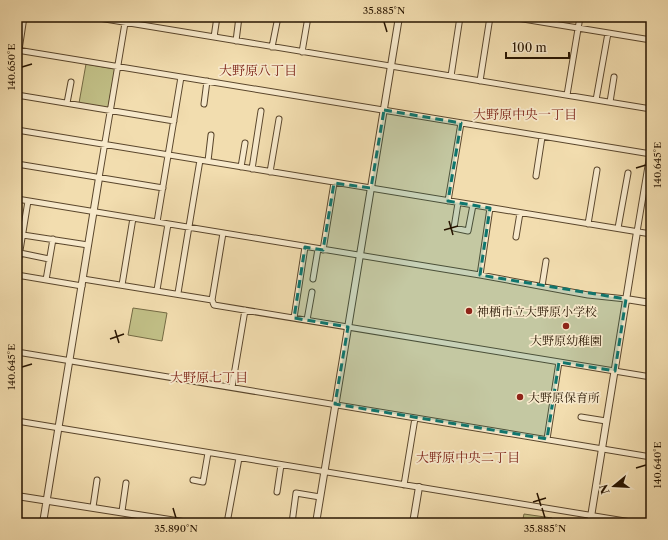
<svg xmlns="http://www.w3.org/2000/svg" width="668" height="540" font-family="'Libre Caslon Text','Noto Serif JP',serif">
<rect width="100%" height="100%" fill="#f2ddaf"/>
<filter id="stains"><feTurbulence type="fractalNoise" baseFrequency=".005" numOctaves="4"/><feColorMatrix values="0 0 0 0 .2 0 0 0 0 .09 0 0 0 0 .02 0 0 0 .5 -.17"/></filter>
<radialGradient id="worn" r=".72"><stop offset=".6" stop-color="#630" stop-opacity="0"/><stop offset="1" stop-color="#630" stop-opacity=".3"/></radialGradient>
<path fill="#c1bf86" stroke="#746a43" d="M86 64 115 69 108 108 79 103Z
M133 308 167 313 162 341 128 335Z
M524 514 552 518V523H522Z"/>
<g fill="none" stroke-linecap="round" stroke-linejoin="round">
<g stroke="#5a462c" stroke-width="7">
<path id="minor" d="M93 17 651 109
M511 17 651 40
M214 37 217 17
M236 41 239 17
M272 47 278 17
M17 50 651 154
M19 50 24 17
M302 52 308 17
M451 76 460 17
M480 81 490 17
M17 95 174 121
M567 95 580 17
M596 100 608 33
M610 102 614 77
M67 103 71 82
M204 104 207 81
M17 130 651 234
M208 161 211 135
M17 164 163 188
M241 167 245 143
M252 169 261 111
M270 172 279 119
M536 176 542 137
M99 178 126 17
M17 199 480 275 588 295 626 299
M448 201 461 123
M458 203 454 228 468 231 473 205
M157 222 181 77
M588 224 597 170
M618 228 628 173
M637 232 651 148
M23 235 88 245
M516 237 520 213
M323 250 334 183
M20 253 49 259
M17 269 28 201
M17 275 82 286
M480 275 490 208
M83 279 212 300 214 305 651 377
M313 279 318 249
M46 280 53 239
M122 285 133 218
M542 286 546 261
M157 290 168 224
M178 293 200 160
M212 300 223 233
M294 318 305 247
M307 320 312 292
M17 352 651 457
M232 387 245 310
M581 417 606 421
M17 421 637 523
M547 439 559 362
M193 480 203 482 208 453
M404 485 415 418
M277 492 281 465
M93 507 97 480
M122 511 126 483
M227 523 239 458
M292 523 296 493 320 497"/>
</g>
<g stroke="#5a462c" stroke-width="8">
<path id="tertiary" d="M626 299 651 303
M17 496 189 523
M43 523 99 178
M316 523 399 17
M413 523 419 487
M590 523 637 232"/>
</g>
<use href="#minor" stroke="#f7e9cb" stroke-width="5"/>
<use href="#tertiary" stroke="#f7e9cb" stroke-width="6"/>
</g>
<path fill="#0f766e" fill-opacity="0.2" stroke="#0f766e" stroke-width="3" stroke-dasharray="8 5" stroke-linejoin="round" d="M384 110 461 123 448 201 490 208 480 275 626 299 615 371 559 362 547 439 335 404 348 327 294 318 305 247 323 250 334 183 371 188Z"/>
<path fill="none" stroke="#271400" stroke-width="1.5" d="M384 22 387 32M22 67 32 64M636 168 646 165M449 221 453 235M444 230 458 226M115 330 119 343M110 339 124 334M22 367 32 364M636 468 646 465M537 493 541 506M533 502 546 498M173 508 176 518M542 508 545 518"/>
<g fill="#8f2418" stroke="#f7e9cb" stroke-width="1.5">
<circle cx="469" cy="311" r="4"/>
<circle cx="566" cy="326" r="4"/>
<circle cx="520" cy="397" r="4"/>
</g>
<g text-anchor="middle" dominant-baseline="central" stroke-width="3.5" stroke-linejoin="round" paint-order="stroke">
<g font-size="12" fill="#271400" stroke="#f7e9cb" text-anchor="start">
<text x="477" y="311">神栖市立大野原小学校</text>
<text x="566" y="340" text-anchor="middle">大野原幼稚園</text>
<text x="528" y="397">大野原保育所</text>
</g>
<g font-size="13" fill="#7a1f14" stroke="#f7e9cb">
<text x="258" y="70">大野原八丁目</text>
<text x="525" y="114">大野原中央一丁目</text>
<text x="209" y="377">大野原七丁目</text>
<text x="468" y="457">大野原中央二丁目</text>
</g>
</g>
<rect width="668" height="540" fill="none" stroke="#f2ddaf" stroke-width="44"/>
<g transform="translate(614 486) rotate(252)" stroke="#f7e9cb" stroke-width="3" paint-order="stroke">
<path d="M0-3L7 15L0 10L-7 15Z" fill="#271400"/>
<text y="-6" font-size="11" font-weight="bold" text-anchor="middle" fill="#271400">N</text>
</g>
<path d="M506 52v6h63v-6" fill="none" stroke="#271400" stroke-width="2"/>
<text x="512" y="52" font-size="12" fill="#271400" stroke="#f7e9cb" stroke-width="3" paint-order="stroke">100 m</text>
<rect x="22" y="22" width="624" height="496" fill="none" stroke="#271400" stroke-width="1.5"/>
<g font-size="10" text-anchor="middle" fill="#271400">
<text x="384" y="14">35.885°N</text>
<text transform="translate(11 67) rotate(-90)" y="4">140.650°E</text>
<text transform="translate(657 165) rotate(-90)" y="4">140.645°E</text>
<text transform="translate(11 367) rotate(-90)" y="4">140.645°E</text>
<text transform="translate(657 465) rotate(-90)" y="4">140.640°E</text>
<text x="176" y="532">35.890°N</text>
<text x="545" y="532">35.885°N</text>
</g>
<rect width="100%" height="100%" filter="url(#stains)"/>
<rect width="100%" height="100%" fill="url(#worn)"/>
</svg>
